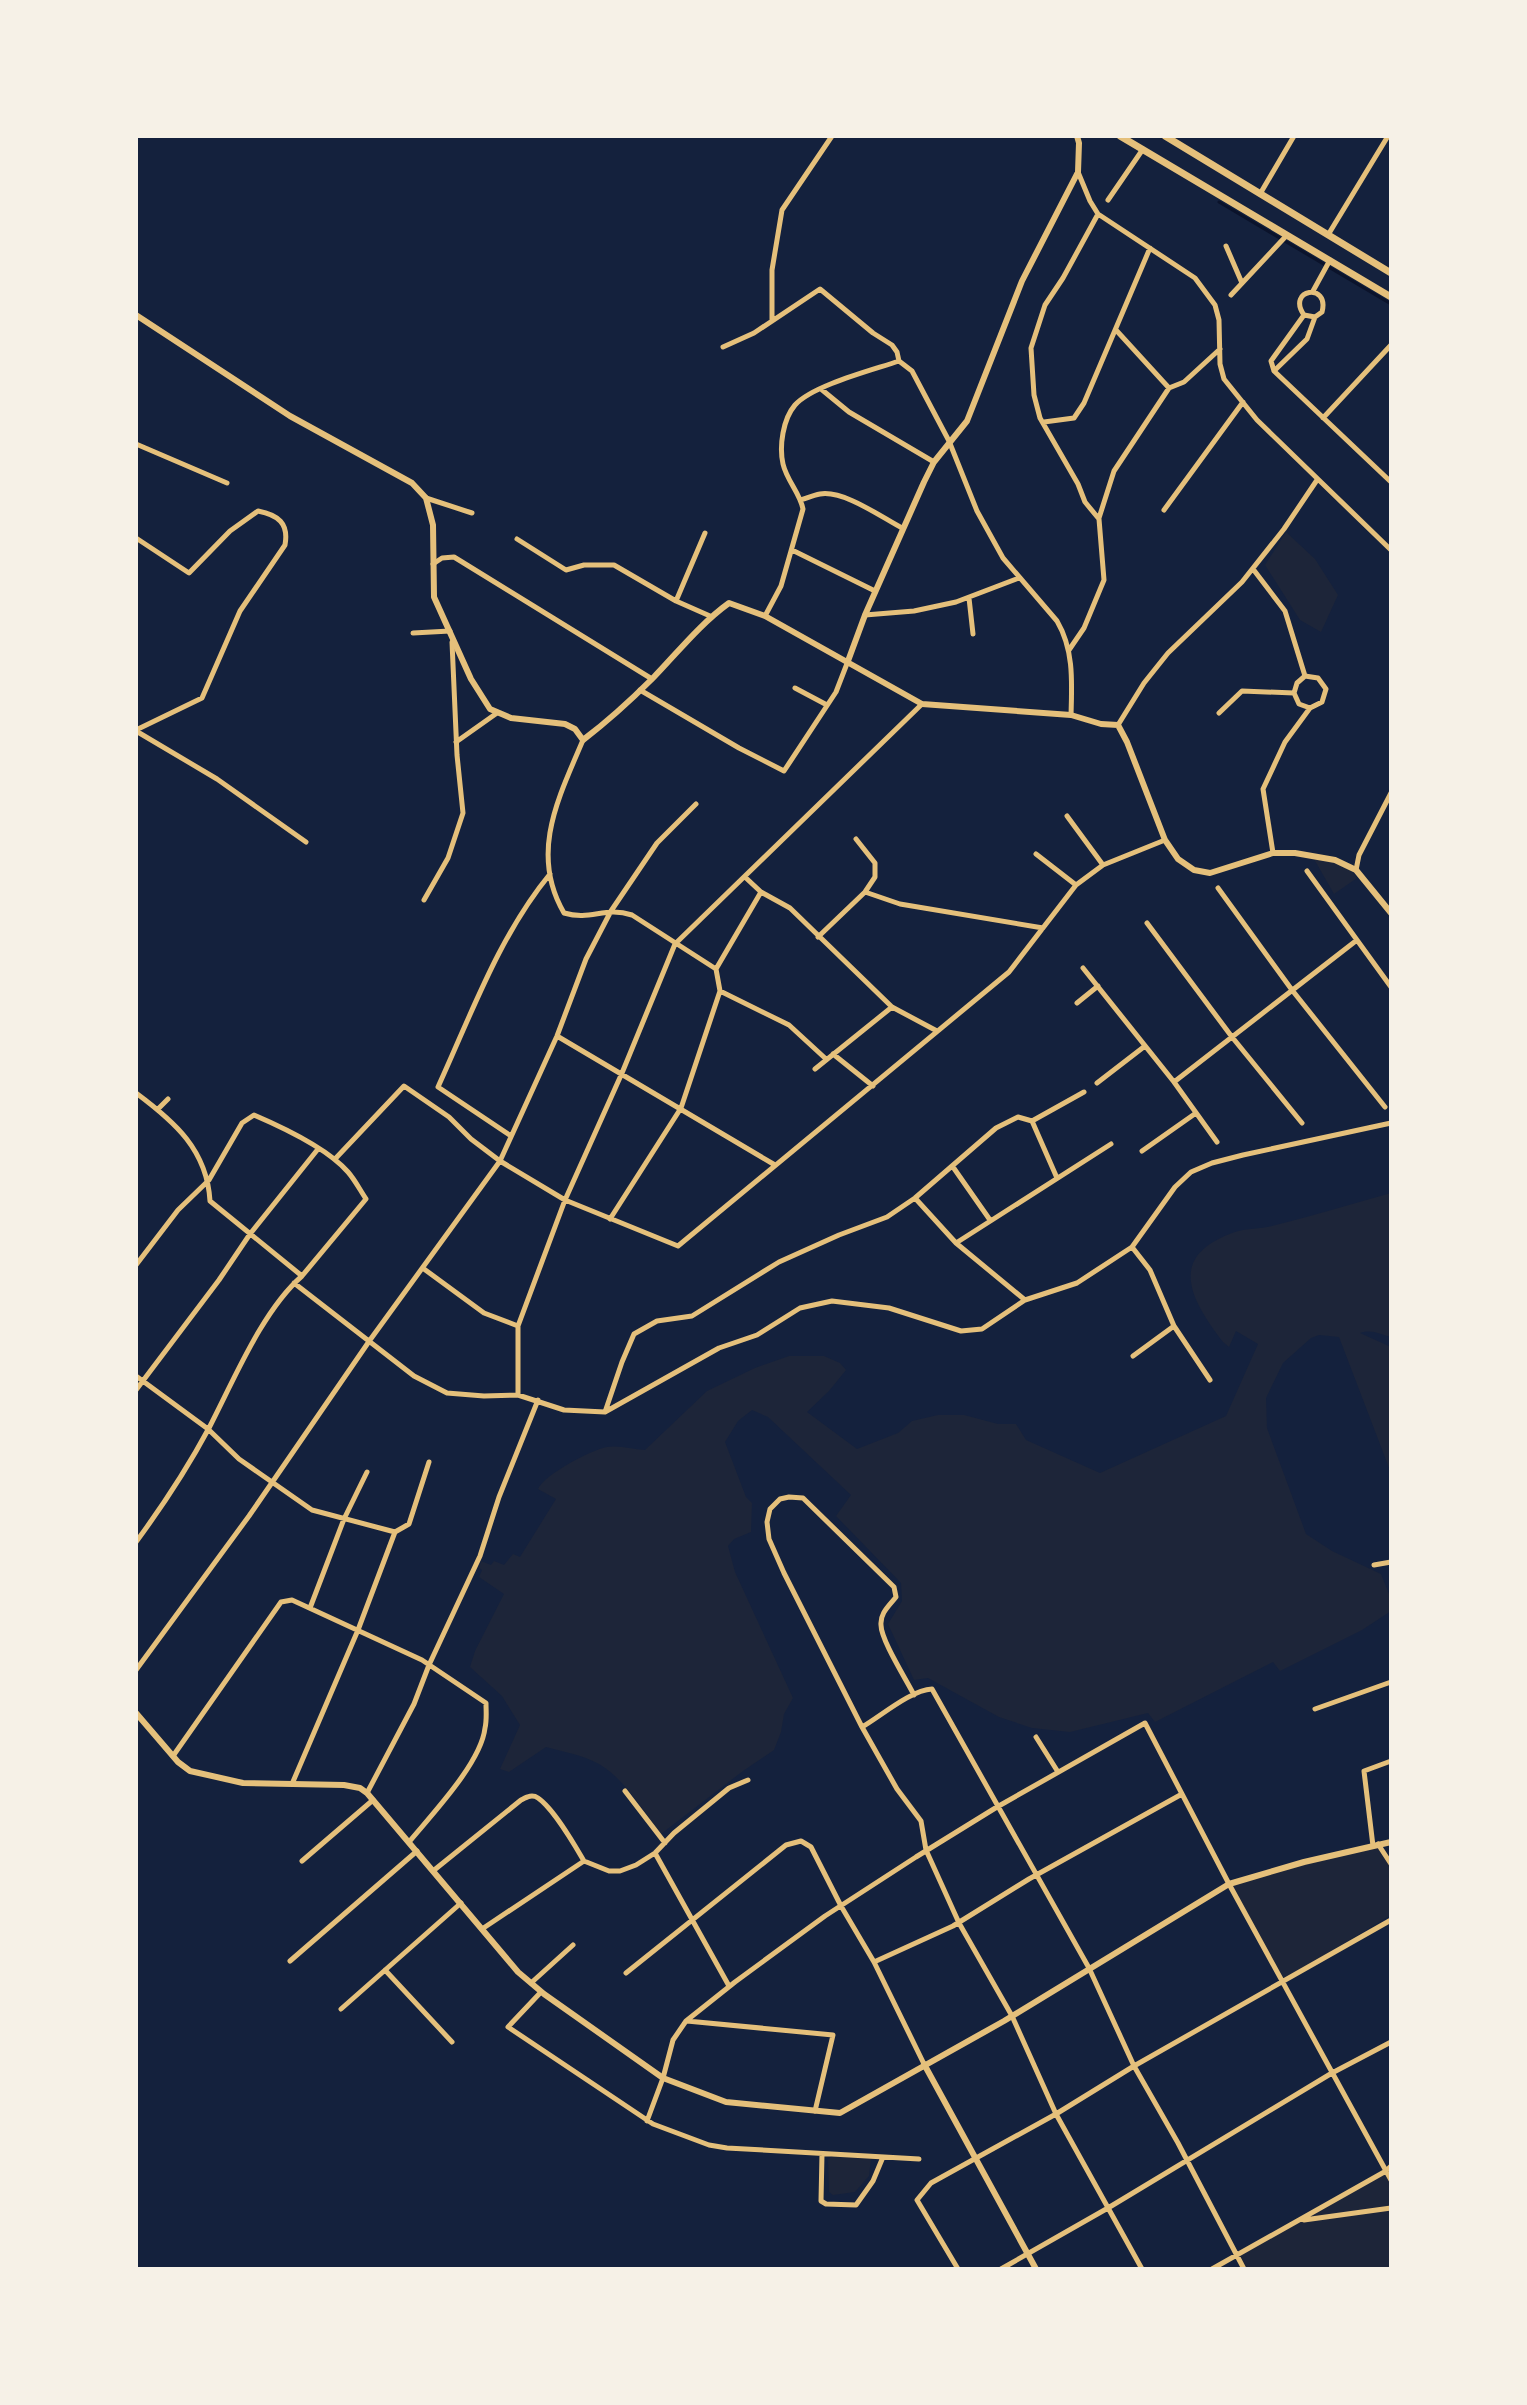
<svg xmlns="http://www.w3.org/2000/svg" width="1527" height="2405" font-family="Mulish,sans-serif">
<rect width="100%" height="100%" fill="#14213d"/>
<path fill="#1d2539" d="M1286 532 1315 559 1338 595 1321 632 1300 620 1265 565Z
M1314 859C1330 862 1348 863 1357 878L1334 894Z
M1391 1193V1337C1379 1334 1372 1329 1360 1333L1391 1347V1473L1339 1337 1319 1335 1311 1338 1283 1363 1266 1398 1267 1428 1306 1534 1332 1551 1381 1574 1391 1599V1611L1362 1630 1280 1671 1273 1662 1155 1722 1148 1713 1070 1732 1032 1728 999 1717 928 1678 914 1680 888 1624 902 1601 901 1583 836 1516 851 1495 768 1417 752 1410 738 1421 725 1442 746 1497 752 1503 751 1532 734 1539 728 1546 735 1572 793 1698 784 1714 781 1732 774 1750 743 1771 661 1834C643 1811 625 1779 599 1764 583 1755 564 1752 546 1747L509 1772 500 1769 520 1725 502 1696 470 1667 475 1651 504 1594 479 1577 482 1570 479 1568 481 1561 491 1565 494 1561 504 1565 513 1554 520 1557 556 1499 538 1489C545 1474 591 1450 607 1447 619 1445 632 1449 645 1450L707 1391 755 1368 789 1356H824L840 1363 846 1370 829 1391 807 1412 857 1449 898 1433 912 1421 938 1415H964L998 1424H1016L1026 1440 1100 1473 1226 1416 1258 1344 1236 1331 1229 1347 1223 1342C1190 1299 1166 1256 1235 1232 1247 1228 1260 1229 1272 1226 1312 1216 1351 1204 1391 1193Z
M1377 1846 1391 1868V1915L1282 1981 1229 1884Z
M833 2156 871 2159 869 2176 855 2192 833 2195 829 2192 828 2159Z
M1386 2171 1391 2179V2269H1244L1236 2256Z"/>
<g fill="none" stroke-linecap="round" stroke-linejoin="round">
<path stroke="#0b132b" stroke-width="3" d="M1219 202 1391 304"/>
<path stroke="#e5c07b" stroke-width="5" d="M1078 172 1090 201 1098 214 1195 278 1215 305 1219 320 1220 364 1224 379 1257 420 1391 550
M1260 194 1294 136
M1108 200 1143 149
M1328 235 1388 136
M1226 246 1242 283
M1313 291 1330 260
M1231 295 1287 235
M1304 315 1271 361 1274 371 1391 482
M772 321V270L782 210 832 136
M1116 330 1169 388
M723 347 754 333 820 289 873 333 892 345 897 352 899 361 912 371 949 441 977 511 1003 558 1057 621C1074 650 1072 682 1071 715
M1274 371 1307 339 1315 317 1322 312C1330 282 1286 289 1304 315L1315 317
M821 389 849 412 934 462
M1323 418 1391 345
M1044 422 1074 418 1084 403 1150 248
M136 444 227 483
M426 498 472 513
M801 500C807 498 814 495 820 494 844 490 881 517 902 528
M1164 510 1243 402
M1099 518 1114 471 1169 388 1184 382 1220 349
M136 538 189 573 230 531 258 511C278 515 289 523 285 545L240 611 202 698 136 730
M517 539 566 570 584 565H614L676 601 710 616
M792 550 875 591
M433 564 442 558 454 557 652 679
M1253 569 1285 611 1305 676
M969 598 973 634
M676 601 705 533
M865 615 914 611 956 602 1019 578
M765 616 781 586 803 509C800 493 787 481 783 464 779 446 783 419 795 405 813 385 873 370 899 361
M413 633 450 631
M1069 650 1084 628 1104 580 1099 519 1085 502 1078 484 1040 418 1034 395 1031 348 1045 305 1063 278 1098 214
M795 688 827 705
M640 690 739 748 784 771 836 692 848 661
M1219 713 1242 691 1294 693
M1118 725 1144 683 1168 653 1242 582 1284 529 1317 480
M136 731 217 779 306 842
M583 740C559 797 529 853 564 913 592 921 604 906 632 915L716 969
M456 742 497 713
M1067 816 1103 865
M1273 853 1263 789 1285 742 1310 708 1322 702 1326 689 1318 678 1305 676 1297 683 1294 693 1299 704 1310 708
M1036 854 1076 885
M1356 870 1359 855 1391 793
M1307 871 1391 987
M746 878 761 892 790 908 892 1007 937 1031
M1218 888 1292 990 1385 1107
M865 892 900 904 1043 928
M424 900 448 858 463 813 457 755 452 642
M1147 923 1232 1037 1302 1123
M818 937 865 892 875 877V863L856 839
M1083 968 1174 1082 1217 1142
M720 991 789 1025 826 1059
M1077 1003 1098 986
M557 1036 775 1165
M833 1054 873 1086
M815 1069 892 1007
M1174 1082 1357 940
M1097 1083 1145 1046
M136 1093C175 1122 207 1150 210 1201L302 1276
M158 1109 168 1099
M1032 1121 1057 1178
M1032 1121 1084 1092
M511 1136 438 1087C471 1015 499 936 550 874
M1142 1151 1196 1113
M335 1159 404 1086 449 1117 471 1139 500 1161 565 1200 678 1246 1009 972 1076 885 1103 865 1165 840
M953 1167 990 1220
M915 1198 956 1243 1025 1300
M610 1219 681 1108 720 991 716 969 761 892
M956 1243 1111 1144
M1132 1247 1150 1270 1174 1326 1210 1380
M136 1265 178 1210 209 1180 242 1123 254 1115C282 1127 328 1149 348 1172 355 1180 360 1190 366 1199L302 1276C262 1311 234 1380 209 1428 187 1469 164 1504 136 1542
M424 1269 484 1313 518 1326
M294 1283 414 1376 447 1393 484 1396 518 1395 564 1410 605 1412 719 1348 757 1335 800 1308 832 1301 889 1308 961 1331 982 1329 1025 1300 1077 1283 1132 1247 1175 1187 1191 1172 1212 1163 1243 1155 1391 1123
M1133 1356 1174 1326
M136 1376 208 1429 239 1459 312 1510 395 1532
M136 1390 219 1280 250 1234 318 1149
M518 1395V1326L565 1200 622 1073 675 944 922 704
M605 1412 622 1362 634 1334 657 1321 692 1316 779 1262 839 1235 887 1217 915 1198 996 1128 1018 1117 1032 1121
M395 1532 409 1524 429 1462
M1374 1565 1391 1562
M310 1608 344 1519 367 1472
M136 1670 249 1516 370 1340 500 1161 557 1036 586 959 611 911 657 843 696 804
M914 1695C906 1679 881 1640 881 1625 880 1613 889 1606 896 1597L894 1587 803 1498 789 1497 780 1499 770 1509 767 1522 769 1539 784 1573 862 1727 897 1789 921 1821 926 1850 959 1923 1012 2016 1056 2114 1142 2269
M1315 1709 1391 1682
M862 1727C881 1716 911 1690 932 1689L1089 1968 1134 2066 1178 2143 1244 2269
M1036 1737 1058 1772
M173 1756 281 1602 292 1600 422 1660 486 1703C486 1711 487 1720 485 1728 481 1763 432 1814 409 1842
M292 1784 358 1630 395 1532
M625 1791 665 1843
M367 1793 414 1704 429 1665 480 1556 499 1497 538 1400
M1378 1844 1391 1864
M1373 1846 1364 1771 1391 1761
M655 1853 729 1986
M302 1861 373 1800
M433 1871 521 1800C527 1797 532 1794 538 1798 554 1809 574 1844 584 1861
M482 1929 584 1861 609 1871H620L636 1865 655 1853 674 1833 729 1788 748 1780
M290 1961 417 1851
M874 1962 953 1926 1029 1879 1182 1794
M385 1970 452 2042
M626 1973 786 1845 801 1841 811 1847 841 1906 874 1962 924 2064
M531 1983 573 1945
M541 1992 508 2027 653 2124 709 2145 727 2148 919 2159
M341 2009 461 1903
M687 2021 833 2035 815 2111
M647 2121 663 2078 673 2040 686 2021 735 1982 825 1916 916 1857 997 1807 1145 1723 1229 1884 1391 2180
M822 2154 821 2201 826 2204 856 2205 873 2181 883 2157
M1304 2220 1391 2208
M958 2269 917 2200 931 2183 1056 2114 1134 2066 1391 1920
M1001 2269 1108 2208 1332 2073 1391 2042
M1212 2269 1386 2171 1391 2166"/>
<path stroke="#e5c07b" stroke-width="6" d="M136 315 290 416 412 483 426 498 433 525 434 597 471 679 490 709 511 718 565 724 575 729 583 740C608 721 631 700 653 678 678 652 700 624 729 603L765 616 922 704 1071 715 1101 724 1118 725 1127 742 1165 840 1178 859 1194 870 1210 873 1273 853H1295L1335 860 1356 870 1391 913
M848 661 865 615 924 482 934 462 967 421 1022 281 1078 172 1079 143 1077 136
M136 1713 178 1762 190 1771 243 1783 344 1785 360 1788 367 1793 518 1972 544 1994 663 2078 726 2102 840 2113 1004 2021 1229 1884 1304 1862 1391 1842
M924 2064 1036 2269"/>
<path stroke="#e5c07b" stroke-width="7" d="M1120 136 1391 297
M1165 136 1391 273"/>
</g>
<rect width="1527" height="2405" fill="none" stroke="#f6f1e7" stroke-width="276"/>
</svg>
